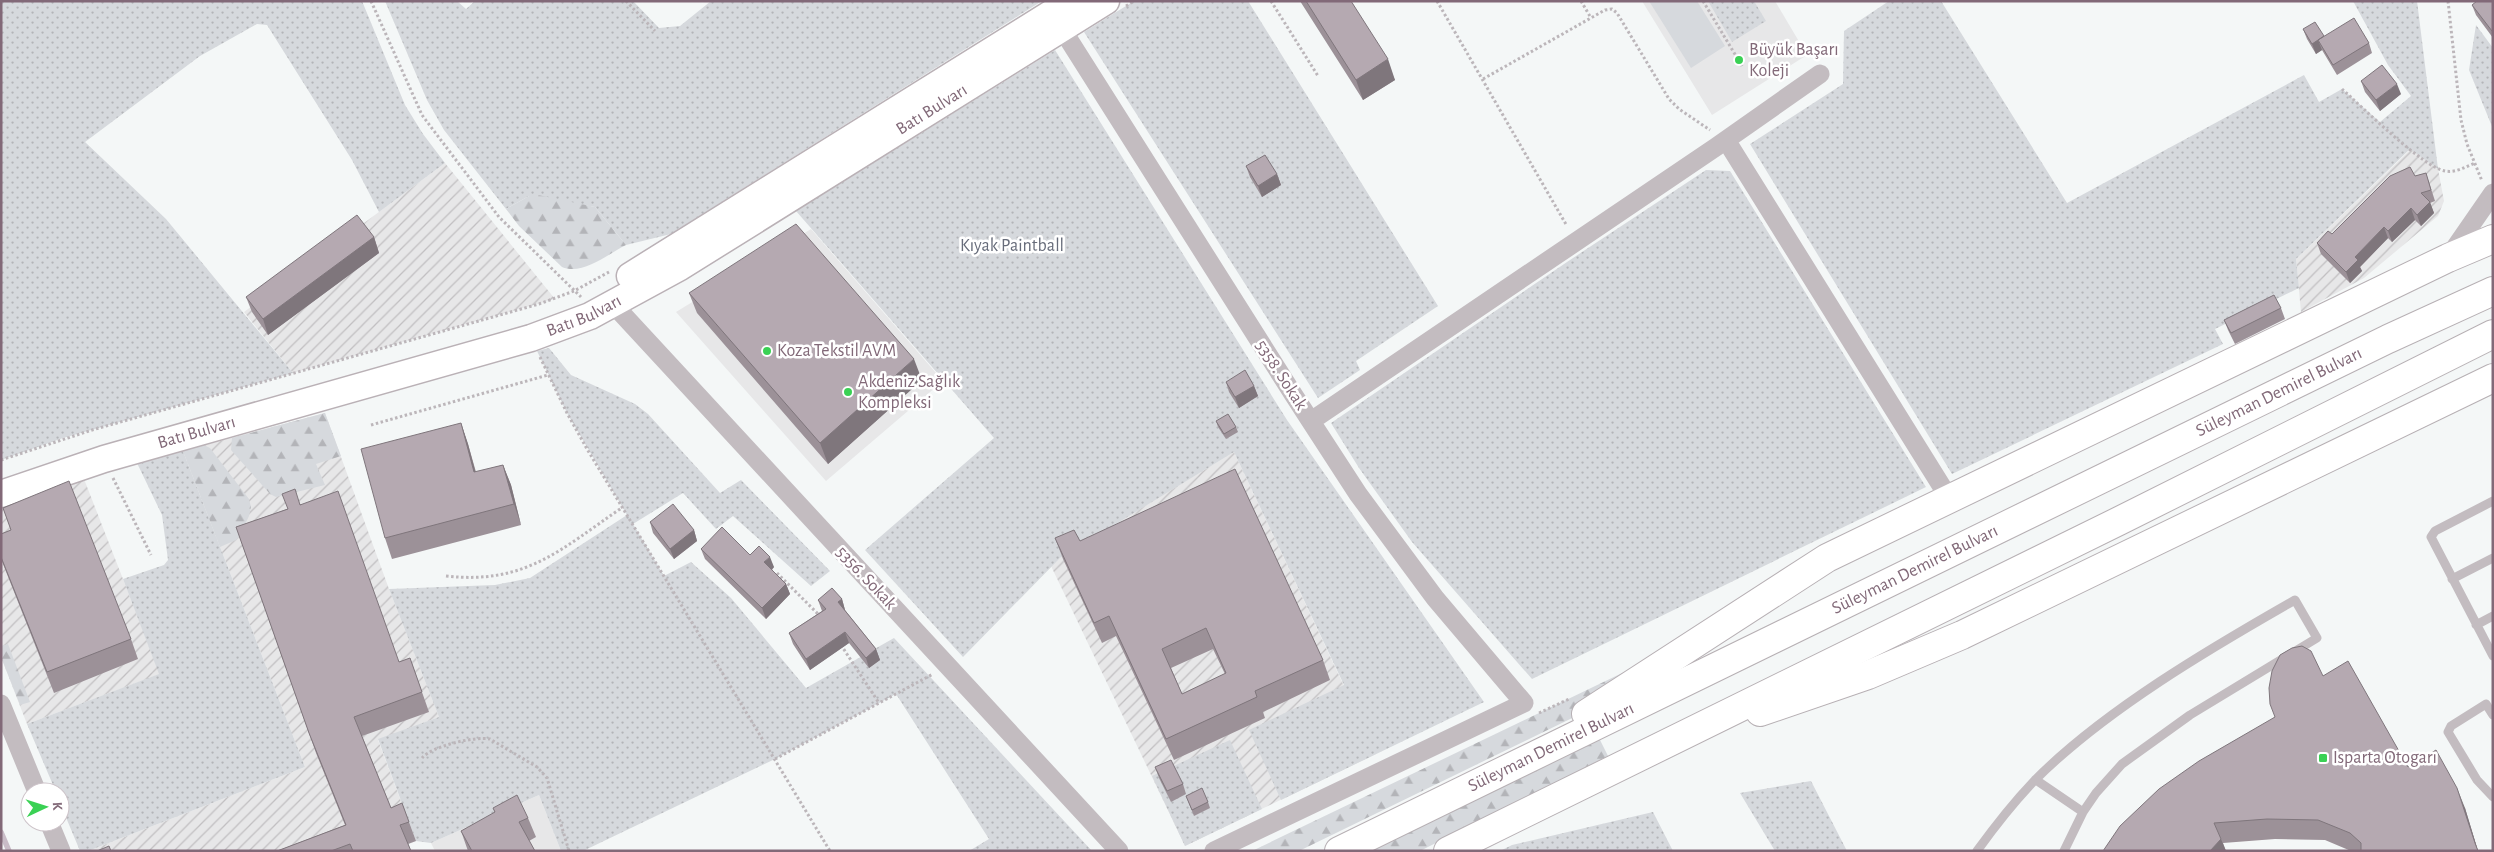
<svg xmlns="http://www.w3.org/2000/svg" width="2494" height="852" font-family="'Alegreya Sans',sans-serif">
<defs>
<pattern id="industrial-furrows" width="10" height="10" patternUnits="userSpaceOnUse" patternTransform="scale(1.25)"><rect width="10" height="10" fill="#e7e7e8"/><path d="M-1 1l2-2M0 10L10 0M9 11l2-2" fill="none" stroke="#c1bfc1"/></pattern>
<pattern id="green-dots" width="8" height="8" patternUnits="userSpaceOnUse" patternTransform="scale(1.25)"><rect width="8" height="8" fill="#d6d9dd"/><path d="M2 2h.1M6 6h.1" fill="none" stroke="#b3b4b8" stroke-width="1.8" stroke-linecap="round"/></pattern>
<pattern id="forest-firs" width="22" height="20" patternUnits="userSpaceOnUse" patternTransform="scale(1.25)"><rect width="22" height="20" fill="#d6d9dd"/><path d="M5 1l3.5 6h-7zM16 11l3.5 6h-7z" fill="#b3b4b8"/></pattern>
</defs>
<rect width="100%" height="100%" fill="#f4f7f7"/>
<path fill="#e7e7e8" d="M1642 1H1775L1807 55 1712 115Z
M811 229 943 381 826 481 676 312Z
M539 795 561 851H435L431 843Z"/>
<path fill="url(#industrial-furrows)" d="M2411 149 2438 169 2444 201 2438 216 2364 278 2301 312 2296 259Z
M445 163 555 299 293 373 244 312Z
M325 413 389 589 439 717 378 740 416 841 391 851H88L305 767 183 451Z
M1234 452 1376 754 1185 846 1051 566 1060 558 1083 543Z
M84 479 160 674 27 724 1 657V509Z"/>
<path fill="url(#green-dots)" d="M1 1H362L405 105 423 134 445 163 379 212 352 160 267 25 257 24 200 56 85 142 166 219 293 373 63 438 1 460Z
M385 1H457L466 9 475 1H633L659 28 680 26 711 1H1042L671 234 626 245 595 207 529 196 506 209 444 130 427 100Z
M1134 1H1248L1438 306 1356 361 1360 370 1318 398 1084 32Z
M1708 1H1754L1766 21 1732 42Z
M1889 1H1941L2067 203 2304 75 2319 102 2342 89 2380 122 2411 96 2388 65 2353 1H2417L2438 169 2410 149 2296 259 2299 288 2215 329 2223 344 1952 474 1750 144 1843 84 1844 31Z
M2476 25 2493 48V129L2469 70Z
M1055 50 1287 420 1484 702 1281 800 1249 730 1344 685 1234 452 1060 558 963 657 865 550 994 438 796 211Z
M1706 170 1730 171 1926 487 1532 679 1412 542 1359 468 1331 423 1570 260Z
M549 348 571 375 635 404 648 414 720 493 741 480 830 571 811 586 733 516 716 529 683 493 633 524 664 576 691 562 731 598 806 688 894 638 1092 851H969L989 839 896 694 775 759 583 851H561L539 795 431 843 416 841 378 739 439 717 389 589 495 585 530 578 627 515 567 413 537 351Z
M183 451 305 767 88 851H80L60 803V792H56L27 724 159 674 123 579 164 565 168 560 162 515 137 463Z
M1230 740 1262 809 1185 846 1152 776Z
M1811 781 1847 851H1775L1740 793Z
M1653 812 1673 851H1500L1512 845Z"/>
<path fill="url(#forest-firs)" d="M538 195 595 207 626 245C608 254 582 276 562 267L519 226 506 209 529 196Z
M325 413 341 456 316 464 325 485 276 497 270 494 231 450 232 438Z
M204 445 210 448 249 499 251 507 249 516 240 535 236 540 220 547 183 451Z
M1726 623 1603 703 1299 851H1252Z
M8 644 30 702 20 705 1 657V646Z
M1599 738 1608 756 1420 851H1368Z"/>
<path fill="#d6d9dd" d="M1649 1H1697L1725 46 1691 68Z"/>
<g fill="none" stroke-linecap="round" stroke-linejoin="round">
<path stroke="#c9bcc7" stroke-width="5.5" d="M1 832 9 851"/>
<g stroke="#bab1b6" stroke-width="29">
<g id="secondary">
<path d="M630 276 1071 1"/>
<path id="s1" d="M1 494 104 459 531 338 590 316 680 267 1106 1"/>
</g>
</g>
<g stroke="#b7b0b4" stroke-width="30">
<g id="highway">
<path d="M1760 712 1868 675 1962 635 2493 378"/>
<path d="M1586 714 1827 558 2448 258 2493 239"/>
<path id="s2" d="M1339 851 2388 339 2493 291"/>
<path d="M1448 851 2119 521 2493 334"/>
</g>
</g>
<path stroke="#bcb6ba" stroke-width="3" stroke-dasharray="2.5 2.5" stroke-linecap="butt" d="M371 1 422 115 499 217 581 297
M626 1 655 31
M1271 1 1318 76
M1437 1 1567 226
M1581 1 1591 18
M1703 1 1742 66
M2448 1 2461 120 2467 144 2482 181
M1126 6 1134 1
M1483 79 1605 10 1612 9 1617 13 1669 99 1679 109 1710 130
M2342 89C2361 106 2424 168 2445 171 2455 173 2465 167 2475 163
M540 357 567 413 587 449 830 851
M371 425 548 375
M1 460 92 430 539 304 574 291 609 272
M113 478 151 555
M777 573 820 616
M446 576C526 585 561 549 623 507
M841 645 879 703
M1539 713 1569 699
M422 758C432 746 475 736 490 739L537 767 547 778 569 851
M775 759 933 674"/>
<path stroke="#c3bcc0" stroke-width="9" d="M2493 501 2435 531 2431 537 2493 656
M2452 579 2493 558
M2476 625 2493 616
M2493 715 2486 704 2451 726 2448 732 2477 780 2493 797
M2036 780 2083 812
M1977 851C1995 826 2014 802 2035 780 2105 710 2209 649 2295 600L2317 638 2190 715 2122 764 2096 793 2083 812 2064 851"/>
<path stroke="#c3bcc0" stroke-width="19" d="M1062 29 1293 394 1358 494 1435 598 1524 703 1214 851
M1726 140 1949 498
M2448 258 2493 193
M613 304 1119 851
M1311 421 1716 147 1820 74
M1 704 37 792
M49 822 61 851"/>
<use href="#secondary" stroke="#fff" stroke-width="26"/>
<use href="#highway" stroke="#fff" stroke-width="28"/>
</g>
<path fill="#9c9198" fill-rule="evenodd" d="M1300 1H1351L1395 80 1363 100Z
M2493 1V38L2476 15 2472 5Z
M2303 29 2324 37 2369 43 2372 53 2337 75 2322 50 2316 54 2307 39Z
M2361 81 2401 94 2380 111 2365 92Z
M1246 166 1277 174 1281 185 1262 197 1250 177Z
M2426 173 2435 201 2430 203 2434 213 2421 226 2415 220 2392 242 2388 238 2360 267 2362 271 2350 283 2321 254 2317 243 2332 234 2415 176Z
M374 237 379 253 268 335 252 312 246 297Z
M689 293 922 380 828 464 697 313Z
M2281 308 2285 319 2235 344 2228 330 2224 320Z
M1226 382 1254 386 1258 396 1239 408 1229 392Z
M1216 421 1236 427 1238 432 1226 439 1218 427Z
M461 423 468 444 476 472 503 465 511 485 521 525 392 559 385 538Z
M301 504 399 662 410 658 429 712 362 736 391 808 402 803 416 841 408 844 411 851H277L345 825 316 753 236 527Z
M3 508 131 639 138 659 54 693 1 559V534L11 530Z
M650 522 694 530 697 541 674 559 653 533Z
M1055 538 1080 541 1323 660 1330 680 1263 712 1265 718 1174 760 1116 636 1102 643 1063 559ZM1213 649 1225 674 1182 694 1171 668Z
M701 549 750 555 774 567 772 570 786 584 790 594 766 619 705 559Z
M842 599 845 610 876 649 880 660 869 668 849 643 810 670 793 644 789 633 822 611 818 600Z
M2323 676 2408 767 2465 808 2478 851H2351L2325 840 2275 839 2223 843 2226 851H2103L2275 717Z
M1155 767 1183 784 1186 794 1171 802 1159 778Z
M1186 796 1208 802 1210 808 1194 816Z
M493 808 528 818 536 837 529 841 535 851H468L461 831 495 813Z"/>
<path fill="#7f767c" d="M2318 40 2322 50 2316 54 2312 44Z
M1388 59 1395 80 1363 100 1356 80Z
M2397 84 2401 94 2380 111 2376 100Z
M1277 174 1281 185 1262 197 1258 186Z
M2430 202 2434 213 2421 226 2417 215Z
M2411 208 2415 220 2392 242 2388 231Z
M2384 227 2388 238 2360 267 2362 271 2350 283 2346 272 2355 257Z
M374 237 379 253 268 335 263 319Z
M914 359 922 380 828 464 820 443Z
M1254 386 1258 396 1239 408 1235 397Z
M461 423 468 444 481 493 474 472Z
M503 465 511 485 521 525 514 504Z
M694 530 697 541 674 559 670 549Z
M770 557 774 567 768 573 764 562Z
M786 584 790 594 766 619 762 608Z
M842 599 845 610 842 613 838 602Z
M845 632 849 643 810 670 806 659Z
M876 649 880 660 869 668 866 658Z
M2457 788 2465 808 2478 851 2475 843Z
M2221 839 2226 851H2210Z"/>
<path fill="#b5a9b1" stroke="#7f767c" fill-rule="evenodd" d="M1306 1H1351L1388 59 1356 80Z
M2477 1H2493V30L2492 31 2472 5Z
M2354 18 2369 43 2333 65 2318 40Z
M2315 22 2324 36 2312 44 2303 29Z
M2382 65 2397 84 2376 100 2361 81Z
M1265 155 1277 174 1258 186 1246 166Z
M2410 167 2415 176 2426 173 2431 190 2421 193 2430 202 2417 215 2411 208 2388 231 2384 227 2355 257 2358 260 2346 272 2317 243 2328 231 2332 234 2390 176Z
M357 215 374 237 263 319 246 297Z
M796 224 914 359 820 443 689 293Z
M2274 295 2281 308 2231 333 2224 320Z
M1245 370 1254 386 1235 397 1226 382Z
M1228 414 1236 427 1224 434 1216 421Z
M461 423 474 472 503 465 514 504 385 538 361 449Z
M1235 469 1323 660 1255 691 1257 697 1166 739 1109 616 1094 623 1055 538 1074 530 1080 541ZM1206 628 1226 673 1182 694 1162 649Z
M69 481 131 639 47 672 1 557V534L11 530 3 508Z
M295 489 300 505 338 491 399 662 410 658 422 692 354 717 391 808 402 803 409 822 400 825 411 851H353L350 844 331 851H277L346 825 309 733 236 527 288 509 282 494Z
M673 504 694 530 670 549 650 522Z
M722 527 750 555 759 546 770 557 764 562 786 584 762 608 701 549Z
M832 588 842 599 838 602 876 649 866 658 845 632 806 659 789 633 826 609 818 600Z
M2302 646 2311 651 2323 676 2348 661 2408 767 2436 750 2457 788 2475 843 2478 851H2361V843L2350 833 2318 820 2267 819 2214 823 2221 839 2210 851H2103L2120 826 2159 789 2199 761 2275 717 2270 704 2269 688 2272 671 2280 655 2292 648Z
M1171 760 1183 784 1167 791 1155 767Z
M1202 788 1208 802 1192 810 1186 796Z
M517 795 528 818 519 822 535 851H472L461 831 495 812 493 808Z
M109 846 111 851H97Z"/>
<g fill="#3ad154" stroke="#fff" stroke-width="2">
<circle cx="1739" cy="60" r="5"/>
<circle cx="767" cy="351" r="5"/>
<circle cx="848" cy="392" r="5"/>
<rect x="2318" y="753" width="10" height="10" rx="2.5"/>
</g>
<g text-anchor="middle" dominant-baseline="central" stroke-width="5" stroke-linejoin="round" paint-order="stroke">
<g font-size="18" fill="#826978" stroke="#fff" text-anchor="start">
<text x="1749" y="50">Büyük Başarı<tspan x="1749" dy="21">Koleji</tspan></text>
<text x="777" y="351">Koza Tekstil AVM</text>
<text x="858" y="382">Akdeniz Sağlık<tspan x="858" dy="21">Kompleksi</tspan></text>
<text x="2333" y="758">Isparta Otogarı</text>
</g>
<g font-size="18" fill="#826978" stroke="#fff">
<text stroke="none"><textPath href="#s1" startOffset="1015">Batı Bulvarı</textPath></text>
<text stroke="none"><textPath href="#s1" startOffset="610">Batı Bulvarı</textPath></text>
<text transform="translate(1281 375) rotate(57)">5358. Sokak</text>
<text stroke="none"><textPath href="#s2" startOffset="1046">Süleyman Demirel Bulvarı</textPath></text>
<text stroke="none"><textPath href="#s1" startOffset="205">Batı Bulvarı</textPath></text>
<text stroke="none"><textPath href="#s2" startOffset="641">Süleyman Demirel Bulvarı</textPath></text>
<text transform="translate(866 578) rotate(47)">5356. Sokak</text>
<text stroke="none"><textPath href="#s2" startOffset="236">Süleyman Demirel Bulvarı</textPath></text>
</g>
<g font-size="18" fill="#676c7a" stroke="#fff">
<text x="1012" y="246">Kıyak Paintball</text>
</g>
</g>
<rect width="2494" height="852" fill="none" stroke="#826978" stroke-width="5"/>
<g transform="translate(45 807) rotate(86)"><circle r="24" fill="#ffffff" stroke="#cdc3c9"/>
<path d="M0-4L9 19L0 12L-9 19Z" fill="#3ad154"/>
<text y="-8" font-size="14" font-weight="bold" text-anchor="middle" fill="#826978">K</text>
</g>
</svg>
